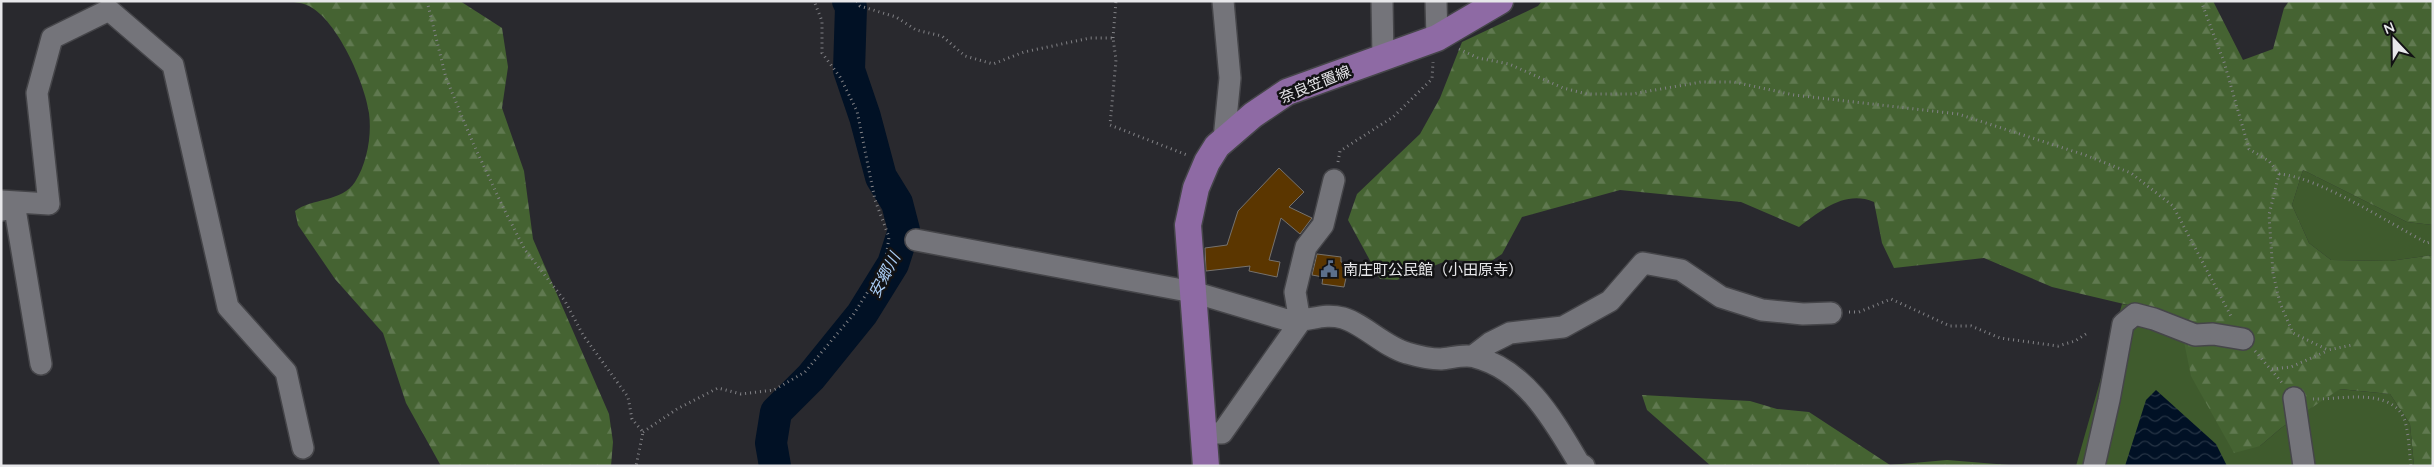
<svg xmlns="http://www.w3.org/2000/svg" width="2434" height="467" font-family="Quicksand,'Noto Sans JP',sans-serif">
<defs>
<pattern id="forest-firs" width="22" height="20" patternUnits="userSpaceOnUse" patternTransform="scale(1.25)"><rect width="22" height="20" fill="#456332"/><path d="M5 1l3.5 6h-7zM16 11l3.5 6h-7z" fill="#607950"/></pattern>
<pattern id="water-waves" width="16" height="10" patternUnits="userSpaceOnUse" patternTransform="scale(1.25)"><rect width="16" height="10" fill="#011125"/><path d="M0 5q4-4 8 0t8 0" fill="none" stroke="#263445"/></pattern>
</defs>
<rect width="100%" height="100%" fill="#29292e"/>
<path fill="#3f5b2d" d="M2303 170 2407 222 2433 225V255L2390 261 2331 260 2309 243 2292 205Z
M2122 304 2179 317 2260 446 2281 428 2339 389 2390 394 2410 424 2414 466H2076Z"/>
<path fill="url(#forest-firs)" d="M287 1H460L502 28 508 67 502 108 524 171 533 239 609 414 613 442 611 466H441L406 403 383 333 335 279 298 225 295 211C312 198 342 202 355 182 367 163 372 136 369 113 365 83 337 20 309 6 303 3 294 2 287 1Z
M1542 1H2213L2243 60 2273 49 2284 8 2289 1H2433V225L2407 222 2303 170 2292 205 2309 243 2331 260 2390 261 2433 255V466H2414L2410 424 2390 394 2340 389 2281 428 2260 446 2234 453 2191 376 2179 317 2052 287 1984 258 1894 268 1882 243 1874 202C1845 190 1822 210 1799 227L1741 202 1620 190 1522 217 1502 254 1490 262 1449 260 1397 280 1380 279 1348 220 1357 194 1420 134 1440 98 1462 42 1538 6Z
M1642 395 1750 401 1777 409 1809 412 1890 465 1947 460 2021 466H1711L1647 410Z"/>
<path fill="url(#water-waves)" d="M2156 390 2216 444 2227 466H2125L2146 400Z"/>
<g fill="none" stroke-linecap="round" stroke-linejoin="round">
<path stroke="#011125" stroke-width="32" d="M775 466 771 443 776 412 811 377 862 314 893 264 904 230 897 203 881 177 865 117 849 70 851 7 848 1"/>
</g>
<path fill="#5b3600" stroke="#76726d" d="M1279 168 1304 192 1289 207 1312 218 1300 234 1281 218 1269 260 1280 262 1277 277 1249 271 1250 266 1206 271 1205 248 1227 245 1238 211Z
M1317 254 1341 257V262L1349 264 1344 287 1322 284 1323 277 1312 275Z"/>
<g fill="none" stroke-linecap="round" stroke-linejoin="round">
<g stroke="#454549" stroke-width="24">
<path id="minor" d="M1223 1 1230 78 1224 139
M1382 1 1383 57
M1436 1 1437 38
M1 201 49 204 37 93 52 38 109 10 173 65 228 307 286 372 303 448
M3 210 14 203 41 364
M916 240 1193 292 1287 320C1308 323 1321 312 1343 318 1362 323 1385 347 1407 353 1417 356 1430 359 1441 359 1452 358 1465 354 1475 357 1526 370 1554 421 1579 463L1584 466
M1473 356 1490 343 1510 333 1563 327 1610 301 1643 263 1681 270 1721 297 1762 310 1803 314 1831 313
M2294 398 2304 466
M1203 433H1222L1300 322 1295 292 1306 247 1323 225 1334 180
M2094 466 2109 400 2123 324 2135 314 2154 319 2195 335 2213 334 2243 339"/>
</g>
<g stroke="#454549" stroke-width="29">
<path id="major" d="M1206 466 1188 225 1196 188 1207 162 1217 146 1253 115 1287 92 1437 38 1500 1"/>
</g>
<path stroke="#828286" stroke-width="3" stroke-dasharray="1 4" stroke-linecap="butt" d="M427 1 446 78 473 143 502 205 525 250 565 301 583 335 628 397 632 419 643 432 636 466
M857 1 860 6 896 17 916 30 942 36 965 56 993 64 1024 52 1090 38H1113L1116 60 1110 125 1187 155
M2201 1 2224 62 2249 149 2269 161 2279 174 2269 215 2273 273 2280 303 2293 333 2328 350 2352 345
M1113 38 1116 1
M1459 49 1478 58 1509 64 1563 88 1587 94H1632L1701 82H1734L1794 95 1958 114 2085 155 2131 173 2173 206 2232 318
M1338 162 1340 151 1393 117 1432 79 1433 62
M2279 174C2319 177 2389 223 2427 243L2433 241
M1849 312H1859L1891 299 1950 326H1971L2000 338 2058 346 2075 341 2086 334
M2255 351 2284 385
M2272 369 2291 367 2327 351
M2313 399C2338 400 2383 388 2401 413 2409 423 2409 453 2411 466
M643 432 677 409 718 388 741 394 774 390 805 372 853 315 885 265 889 237 875 200 857 111 840 77 822 53V21L814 1"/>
<use href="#minor" stroke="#74747a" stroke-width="21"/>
<use href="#major" stroke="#8e6aa4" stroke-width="26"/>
</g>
<defs>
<g id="civic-bare" transform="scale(1.35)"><path d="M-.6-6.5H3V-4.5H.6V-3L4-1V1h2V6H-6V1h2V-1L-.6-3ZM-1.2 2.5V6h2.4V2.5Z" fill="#5c6f8a" stroke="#121214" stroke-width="2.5" paint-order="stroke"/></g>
</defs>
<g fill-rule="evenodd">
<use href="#civic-bare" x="1329" y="269"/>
</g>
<g text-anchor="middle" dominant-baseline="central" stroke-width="5" stroke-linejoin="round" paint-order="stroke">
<g font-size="15" fill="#e7e7ea" stroke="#121214">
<text transform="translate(1315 84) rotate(-22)">奈良笠置線</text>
</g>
<g font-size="15" fill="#e7e7ea" stroke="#121214" text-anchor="start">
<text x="1343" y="269">南庄町公民館（小田原寺）</text>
</g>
<g font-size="16" font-style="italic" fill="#aacdf5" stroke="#121214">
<text transform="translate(884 275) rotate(-62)">安郷川</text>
</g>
</g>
<rect width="2434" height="467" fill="none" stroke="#e7e7ea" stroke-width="5"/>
<g transform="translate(2394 40) rotate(338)" stroke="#121214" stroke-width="4" paint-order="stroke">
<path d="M0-4L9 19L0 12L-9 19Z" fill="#e7e7ea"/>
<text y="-8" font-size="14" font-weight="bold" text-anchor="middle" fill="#e7e7ea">N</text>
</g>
</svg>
